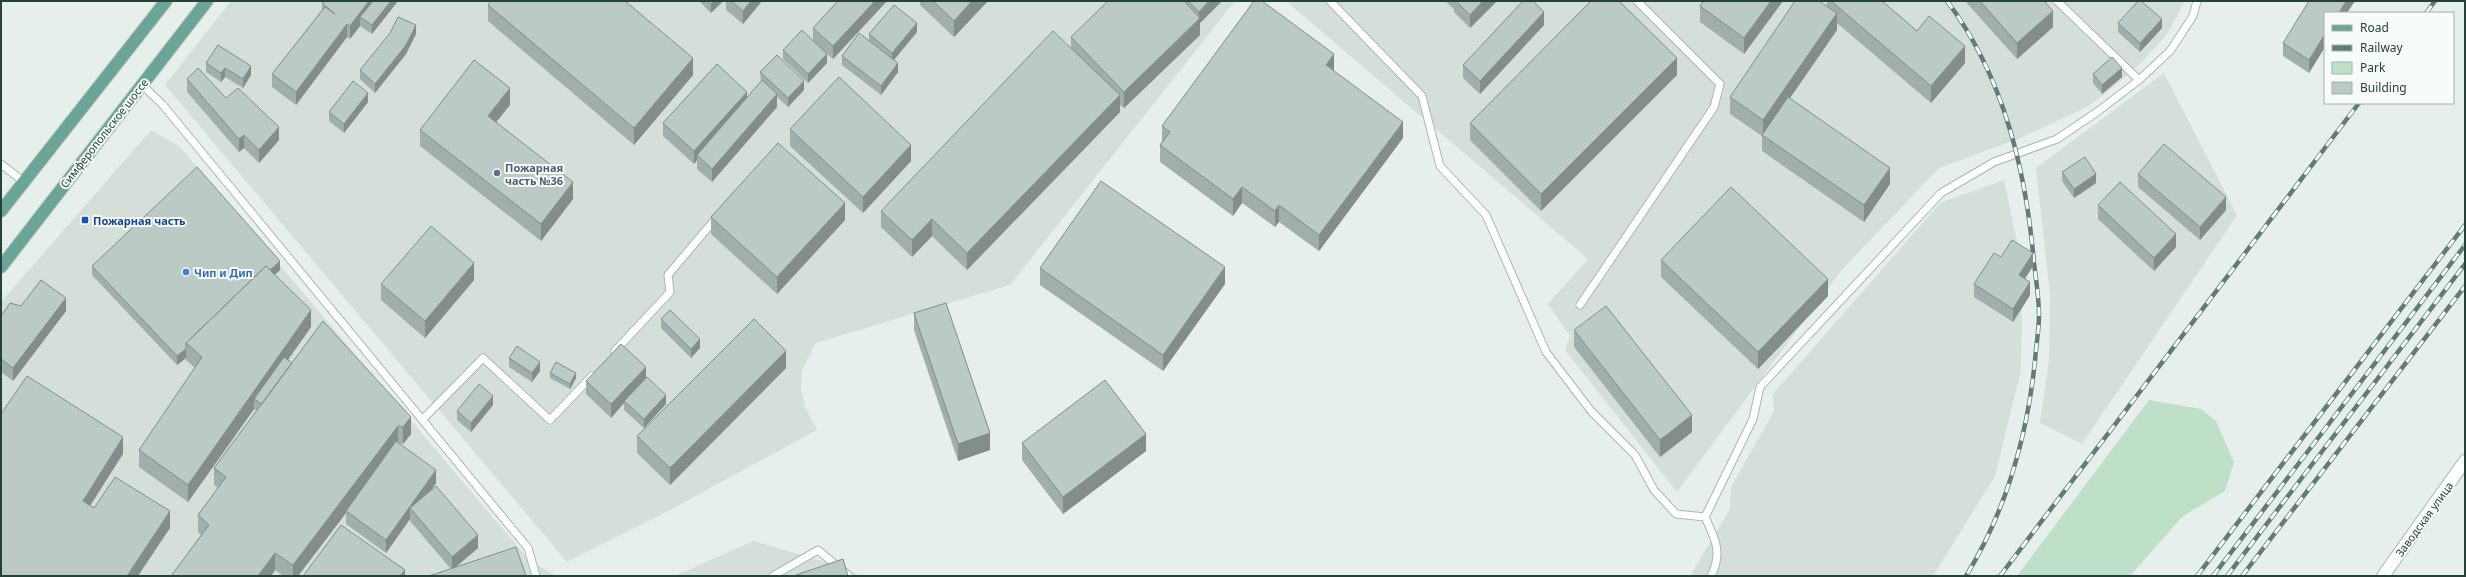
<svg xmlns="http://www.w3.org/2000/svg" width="2466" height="577" font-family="'Noto Sans',sans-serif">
<rect width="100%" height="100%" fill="#e6efeb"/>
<path fill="#d4dfda" d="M231 1H1235L1010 285 816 343 802 370 801 390 805 407 817 430 657 517 567 562 165 85Z
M1286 1H2185L2167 34 2142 62 2104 95 2085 108 2018 139 1939 168 1840 272 1677 492 1565 350 1570 336 1548 304 1588 259Z
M2164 73 2237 215 2082 444 2040 423 2049 360 2050 295 2036 168Z
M151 130 180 147 529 560 556 576H1V302Z
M2004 180 2023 270 2019 288 2030 295 2022 309 2021 370 1995 476 1933 576H1690L1730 509 1731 487 1774 411 1773 394 1940 203Z
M753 541 846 568 859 576H675Z"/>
<path fill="#bfe0c8" d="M2149 400 2201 409 2216 421 2234 462 2225 491 2182 517 2130 576H2017Z"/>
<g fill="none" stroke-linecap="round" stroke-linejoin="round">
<g stroke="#a8b8b2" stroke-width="9">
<path id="service" d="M1330 1 1422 96 1440 166 1486 215 1546 352 1591 411 1635 455 1654 490 1676 514 1705 517
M2057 1 2139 80
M141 84 162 104 528 548 536 576
M1 164 24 182
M1580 305 1714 107 1720 84 1637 1
M615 351 670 292 668 275 717 217
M422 420 483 358 550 420 592 376
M1705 517 1753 419 1760 387 1941 193 1994 162 2057 139 2097 112 2139 80 2170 51 2193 16 2197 1
M1705 517C1715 538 1723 553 1711 576
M773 576 818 550 849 576"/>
</g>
<g stroke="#a8b8b2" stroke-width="14">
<path id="tertiary" d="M2383 576 2465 461"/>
</g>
<g stroke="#c2cac8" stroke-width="14">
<path id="primary" d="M1 211 166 1
M1 267 207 1"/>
</g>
<use href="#service" stroke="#fff" stroke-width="7"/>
<use href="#tertiary" stroke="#fff" stroke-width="12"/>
<use href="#primary" stroke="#6aa596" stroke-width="12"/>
<g stroke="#5f7d75" stroke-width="4.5">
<path id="rail" d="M1947 1C2004 77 2026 171 2034 263 2036 280 2039 298 2039 315 2039 330 2036 346 2035 361 2027 437 2006 511 1966 576
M2426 13 2435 1
M2000 576 2359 103
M2197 576 2465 225
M2213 576 2465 245
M2227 576 2465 264
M2242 576 2465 286"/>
</g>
<use href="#rail" stroke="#f7fbf9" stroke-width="3" stroke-dasharray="9" stroke-linecap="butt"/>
</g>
<path fill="#a1aea9" d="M398 1 372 34 360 26 350 39 347 37 296 105 272 87V74L322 10V3Z
M699 1H723L711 13Z
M726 1H762L743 24 726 10Z
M838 1H887L833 59 827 54V63L808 83 783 59V50L813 40V28Z
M920 1H988L954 37 920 5Z
M1108 1H1222L1200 23V35L1124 108 1120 105V112L967 270 932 236 912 257 881 227V211L1071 48V37Z
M1445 1H1497L1470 28 1454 12V9Z
M1702 1H1783L1744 54 1700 22V6L1703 2Z
M1827 1H1882L1917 31 1965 63 1931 103 1837 23V30L1790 98 1890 184 1864 222 1762 151V136L1730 114V97L1827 6Z
M1965 1H2044L2053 27 2017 59Z
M488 5 693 75 634 145 488 21Z
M2325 13V47L2309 73 2283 56V43Z
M2118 23 2162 28 2140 52 2118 32Z
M1544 25 1480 94 1463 78V65Z
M917 32 894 60 898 72 881 95 842 65V56L869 41V34Z
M416 34 406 54 375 93 360 79V70Z
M218 45 251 75 243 88 225 77 221 82 206 72V63Z
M1334 71 1403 138 1319 251 1279 222 1275 227 1242 203 1233 216 1160 162V145L1162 142V126Z
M760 72 804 90 788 107 777 97V107L712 182 697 169V160L694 164 663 136V123L747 97 761 82Z
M2093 74 2122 77 2102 94 2093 83Z
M1677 75 1541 211 1470 140V123Z
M187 79 226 98 279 140 259 163 244 148 239 152 187 92Z
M368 102 344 133 329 121V112Z
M510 105 496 122 573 199 541 241 420 146V130Z
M790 129 911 161 863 213 790 146Z
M2062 172 2096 183 2074 198 2062 181Z
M2138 174 2226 210 2200 240 2138 187Z
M2098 205 2176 247 2154 271 2098 219Z
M711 217 845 220 777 294 711 234Z
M2001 257 2033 266 2025 279 2030 295 2013 322 1974 297V284Z
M1661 260 1828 296 1758 369 1661 277Z
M92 266 280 270 275 274 311 327 288 360 292 363 323 321 411 434 403 444 399 443 436 483 431 491 478 548 455 568 451 569 410 521V519L386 553 346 524V513L298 576H284L275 570 271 576H171L201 535 198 532V515L218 488 214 485V468L257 411 254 409 188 502 139 467V450L195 368 186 360V358L177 365 92 275Z
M1040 268 1225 284 1163 371 1040 285Z
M474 280 425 338 381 300V284Z
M21 306 66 311 13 381 1 372V316Z
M914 313 990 450 958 461 914 330Z
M661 319 700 348 691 358 661 328Z
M1574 330 1692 432 1660 457 1574 347Z
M509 358 540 371 532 382 509 367Z
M786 368 670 485 637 453V436Z
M550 373 576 378 570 389 550 378Z
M646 378 666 404 644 428 624 410V403L611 418 586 394V381Z
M493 405 471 432 457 420V411Z
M1022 443 1146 451 1063 514 1022 460Z"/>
<path fill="#838d89" d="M369 1H380L360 17V26L350 39V26Z
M391 1H398L372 34V25Z
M714 1H723L711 13V4Z
M751 1H762L743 24V11Z
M875 1H887L833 59V46Z
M972 1H988L954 37V21Z
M1209 1H1222L1200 23V35L1124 108V92L1199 20V12Z
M1483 1H1497L1470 28V15Z
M1771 1H1783L1744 54V38Z
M2346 1H2355L2347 13H2339Z
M2053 11V27L2017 59V43Z
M1544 12V25L1480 94V81Z
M1837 13V30L1763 137V120Z
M2162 19V28L2140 52V43Z
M917 23V32L892 62V53Z
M347 24V37L296 105V92Z
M416 25V34L406 54 375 93V84Z
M2325 34V47L2309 73V60Z
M1965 46V63L1931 103V86Z
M827 54V63L808 83V74Z
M1334 54V71L1326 65Z
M693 58V75L634 145V128Z
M1677 58V75L1541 211V194Z
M898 63V72L881 95V86Z
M251 66V75L243 88V79Z
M225 68V77L221 82V73Z
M2122 68V77L2102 94V85Z
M804 81V90L788 107V98Z
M510 88V105L488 132V116Z
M747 92V105L697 155V160L694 164V151Z
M368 93V102L344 133V124Z
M777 94V107L712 182V169Z
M1120 95V112L967 270V253Z
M1403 122V138L1319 251V235Z
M279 127V140L259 163V150Z
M244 135V148L239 152V139Z
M911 145V161L863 213V197Z
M1890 168V184L1864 222V205Z
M2096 174V183L2074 198V189Z
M573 182V199L541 241V224Z
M1242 187V203L1233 216V199Z
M2226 197V210L2200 240V227Z
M845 203V220L777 294V277Z
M1279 205V222L1275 227V211Z
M932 219V236L912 257V240Z
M2176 234V247L2154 271V258Z
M2033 253V266L2019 288V275Z
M280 261V270L194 350 189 346Z
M474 263V280L425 338V321Z
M1225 267V284L1163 371V355Z
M1828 279V296L1758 369V352Z
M2030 282V295L2013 322V309Z
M66 298V311L13 381V368Z
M311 310V327L258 402 254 399V409L188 502V485Z
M700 339V348L691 358V349Z
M186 349V358L177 365V356Z
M786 351V368L670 485V468Z
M540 362V371L532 382V373Z
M646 367V380L624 401V403L611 418V404Z
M576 373V378L570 389V384Z
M666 395V404L644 428V419Z
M493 396V405L471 432V423Z
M1692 415V432L1660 457V440Z
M411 417V434L403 444V427Z
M398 426V443L346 511V513L298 576H293V565Z
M990 433V450L958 461V444Z
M1146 434V451L1063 514V497Z
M123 437V454L83 517V501Z
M436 470V483L414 513 410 508V519L386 553V540Z
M170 511V528L138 576H127Z
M478 535V548L452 570V557Z
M275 553V570L271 576H258Z
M405 570V576H400Z"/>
<path fill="#bbcac4" stroke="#838d89" d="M324 1H369L350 26 347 24 296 92 272 74 325 7 335 14 322 3Z
M373 1H391L372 25 360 17Z
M491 1H625L693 58 634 128 488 5Z
M708 1H714L711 4Z
M731 1H751L743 11Z
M838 1H875L833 46 813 28Z
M933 1H972L954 21Z
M1108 1H1184L1200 18 1124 92 1071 37Z
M1188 1H1209L1199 12Z
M1254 1H1262L1334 54 1326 65 1403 122 1319 235 1279 205 1275 211 1242 187 1233 199 1160 145 1170 132 1162 126Z
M1456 1H1483L1470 15Z
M1523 1H1533L1544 12 1480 81 1463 65Z
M1591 1H1619L1677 58 1541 194 1470 123Z
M1704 1H1771L1744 38 1700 6Z
M1795 1H1819L1837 13 1763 120 1730 97Z
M1831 1H1882L1917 31 1929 16 1965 46 1931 86Z
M1980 1H2044L2053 11 2017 43Z
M2138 1H2141L2162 19 2140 43 2118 23Z
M2309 1H2346L2339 13H2325V34L2309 60 2283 43Z
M894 5 917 23 892 53 869 34Z
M398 17 416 25 406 45 375 84 360 70 390 33Z
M802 30 827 54 808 74 783 50Z
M1053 31 1120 95 967 253 932 219 912 240 881 211Z
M859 33 898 63 881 86 842 56Z
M218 45 251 66 243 79 225 68 221 73 206 63Z
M777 55 804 81 788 98 760 72Z
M2112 57 2122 68 2102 85 2093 74Z
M474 60 510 88 488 116 573 182 541 224 420 130Z
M717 64 747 92 694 151 663 123Z
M198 68 226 98 238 88 279 127 259 150 244 135 239 139 187 79Z
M839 77 911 145 863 197 790 129Z
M762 80 777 94 712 169 697 155Z
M353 81 368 93 344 124 329 112Z
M1788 97 1890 168 1864 205 1762 135Z
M778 143 845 203 777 277 711 217Z
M2164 144 2226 197 2200 227 2138 174Z
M2085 157 2096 174 2074 189 2062 172Z
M197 167 280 261 270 270 266 266 186 343V349L177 356 92 266Z
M1101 181 1225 267 1163 355 1040 268Z
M2120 182 2176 234 2154 258 2098 205Z
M1731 187 1828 279 1758 352 1661 260Z
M431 226 474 263 425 321 381 284Z
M2012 240 2033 253 2019 275 2030 282 2013 309 1974 284 1994 253 2001 257Z
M266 266 311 310 188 485 139 450 202 357 186 343Z
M41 280 66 298 13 368 1 359V316L10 303 21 306Z
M946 303 990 433 958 444 914 313Z
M1606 306 1692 415 1660 440 1574 330Z
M670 310 700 339 691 349 661 319Z
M754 319 786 351 670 468 637 436Z
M323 321 411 417 403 427 398 426 293 565 275 553 258 576H171L209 525 198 515 226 477 214 468Z
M621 344 646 367 611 404 586 381Z
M517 346 540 362 532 373 509 358Z
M284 357 292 363 262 404 254 399Z
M556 362 576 373 570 384 550 373Z
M27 376 123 437 83 501 94 508 115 477 170 511 127 576H1V414Z
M647 377 666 395 644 419 624 401Z
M1105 380 1146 434 1063 497 1022 443Z
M479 384 493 396 471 423 457 411Z
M396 441 436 470 386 540 346 511Z
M436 486 478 535 452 557 410 508Z
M341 525 405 570 400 576H303Z
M516 547 526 576H429Z
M843 559 848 576H793Z"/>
<circle fill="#5c6f8a" stroke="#f7fbf9" stroke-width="1.5" cx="497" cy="173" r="4"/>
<rect fill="#1a4fb4" stroke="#f7fbf9" stroke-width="1.5" x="81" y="216" width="8" height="8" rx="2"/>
<circle fill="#3f7fe0" stroke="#f7fbf9" stroke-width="1.5" cx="186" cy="272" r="4"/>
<g text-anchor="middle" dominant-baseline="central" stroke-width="4" stroke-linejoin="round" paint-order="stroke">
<g font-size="11" fill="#24423a" stroke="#f7fbf9">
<text transform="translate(104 133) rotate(-52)">Симферопольское шоссе</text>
<text transform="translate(2424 519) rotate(-54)">Заводская улица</text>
</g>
<g font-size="11" font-weight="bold" fill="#4e5e75" stroke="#f7fbf9" text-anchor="start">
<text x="505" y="167">Пожарная<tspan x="505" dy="13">часть №36</tspan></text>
</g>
<g font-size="11" font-weight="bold" fill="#164399" stroke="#f7fbf9" text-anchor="start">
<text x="93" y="220">Пожарная часть</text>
</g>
<g font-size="11" font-weight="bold" fill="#366cbe" stroke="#f7fbf9" text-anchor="start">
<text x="194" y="272">Чип и Дип</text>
</g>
</g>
<rect width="2466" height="577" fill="none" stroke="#24423a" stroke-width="4"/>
<rect x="2324" y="12" width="130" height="92" fill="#f7fbf9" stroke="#a3b1ad"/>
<rect x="2332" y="25" width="20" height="6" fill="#6aa596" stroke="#a3b1ad"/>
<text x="2360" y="32" font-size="12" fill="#24423a">Road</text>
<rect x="2332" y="45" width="20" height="6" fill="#5f7d75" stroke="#a3b1ad"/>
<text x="2360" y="52" font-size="12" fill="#24423a">Railway</text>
<rect x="2332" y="62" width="20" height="12" fill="#bfe0c8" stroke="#a3b1ad"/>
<text x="2360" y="72" font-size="12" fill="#24423a">Park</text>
<rect x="2332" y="82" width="20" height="12" fill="#bbcac4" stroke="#a3b1ad"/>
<text x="2360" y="92" font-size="12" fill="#24423a">Building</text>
</svg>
